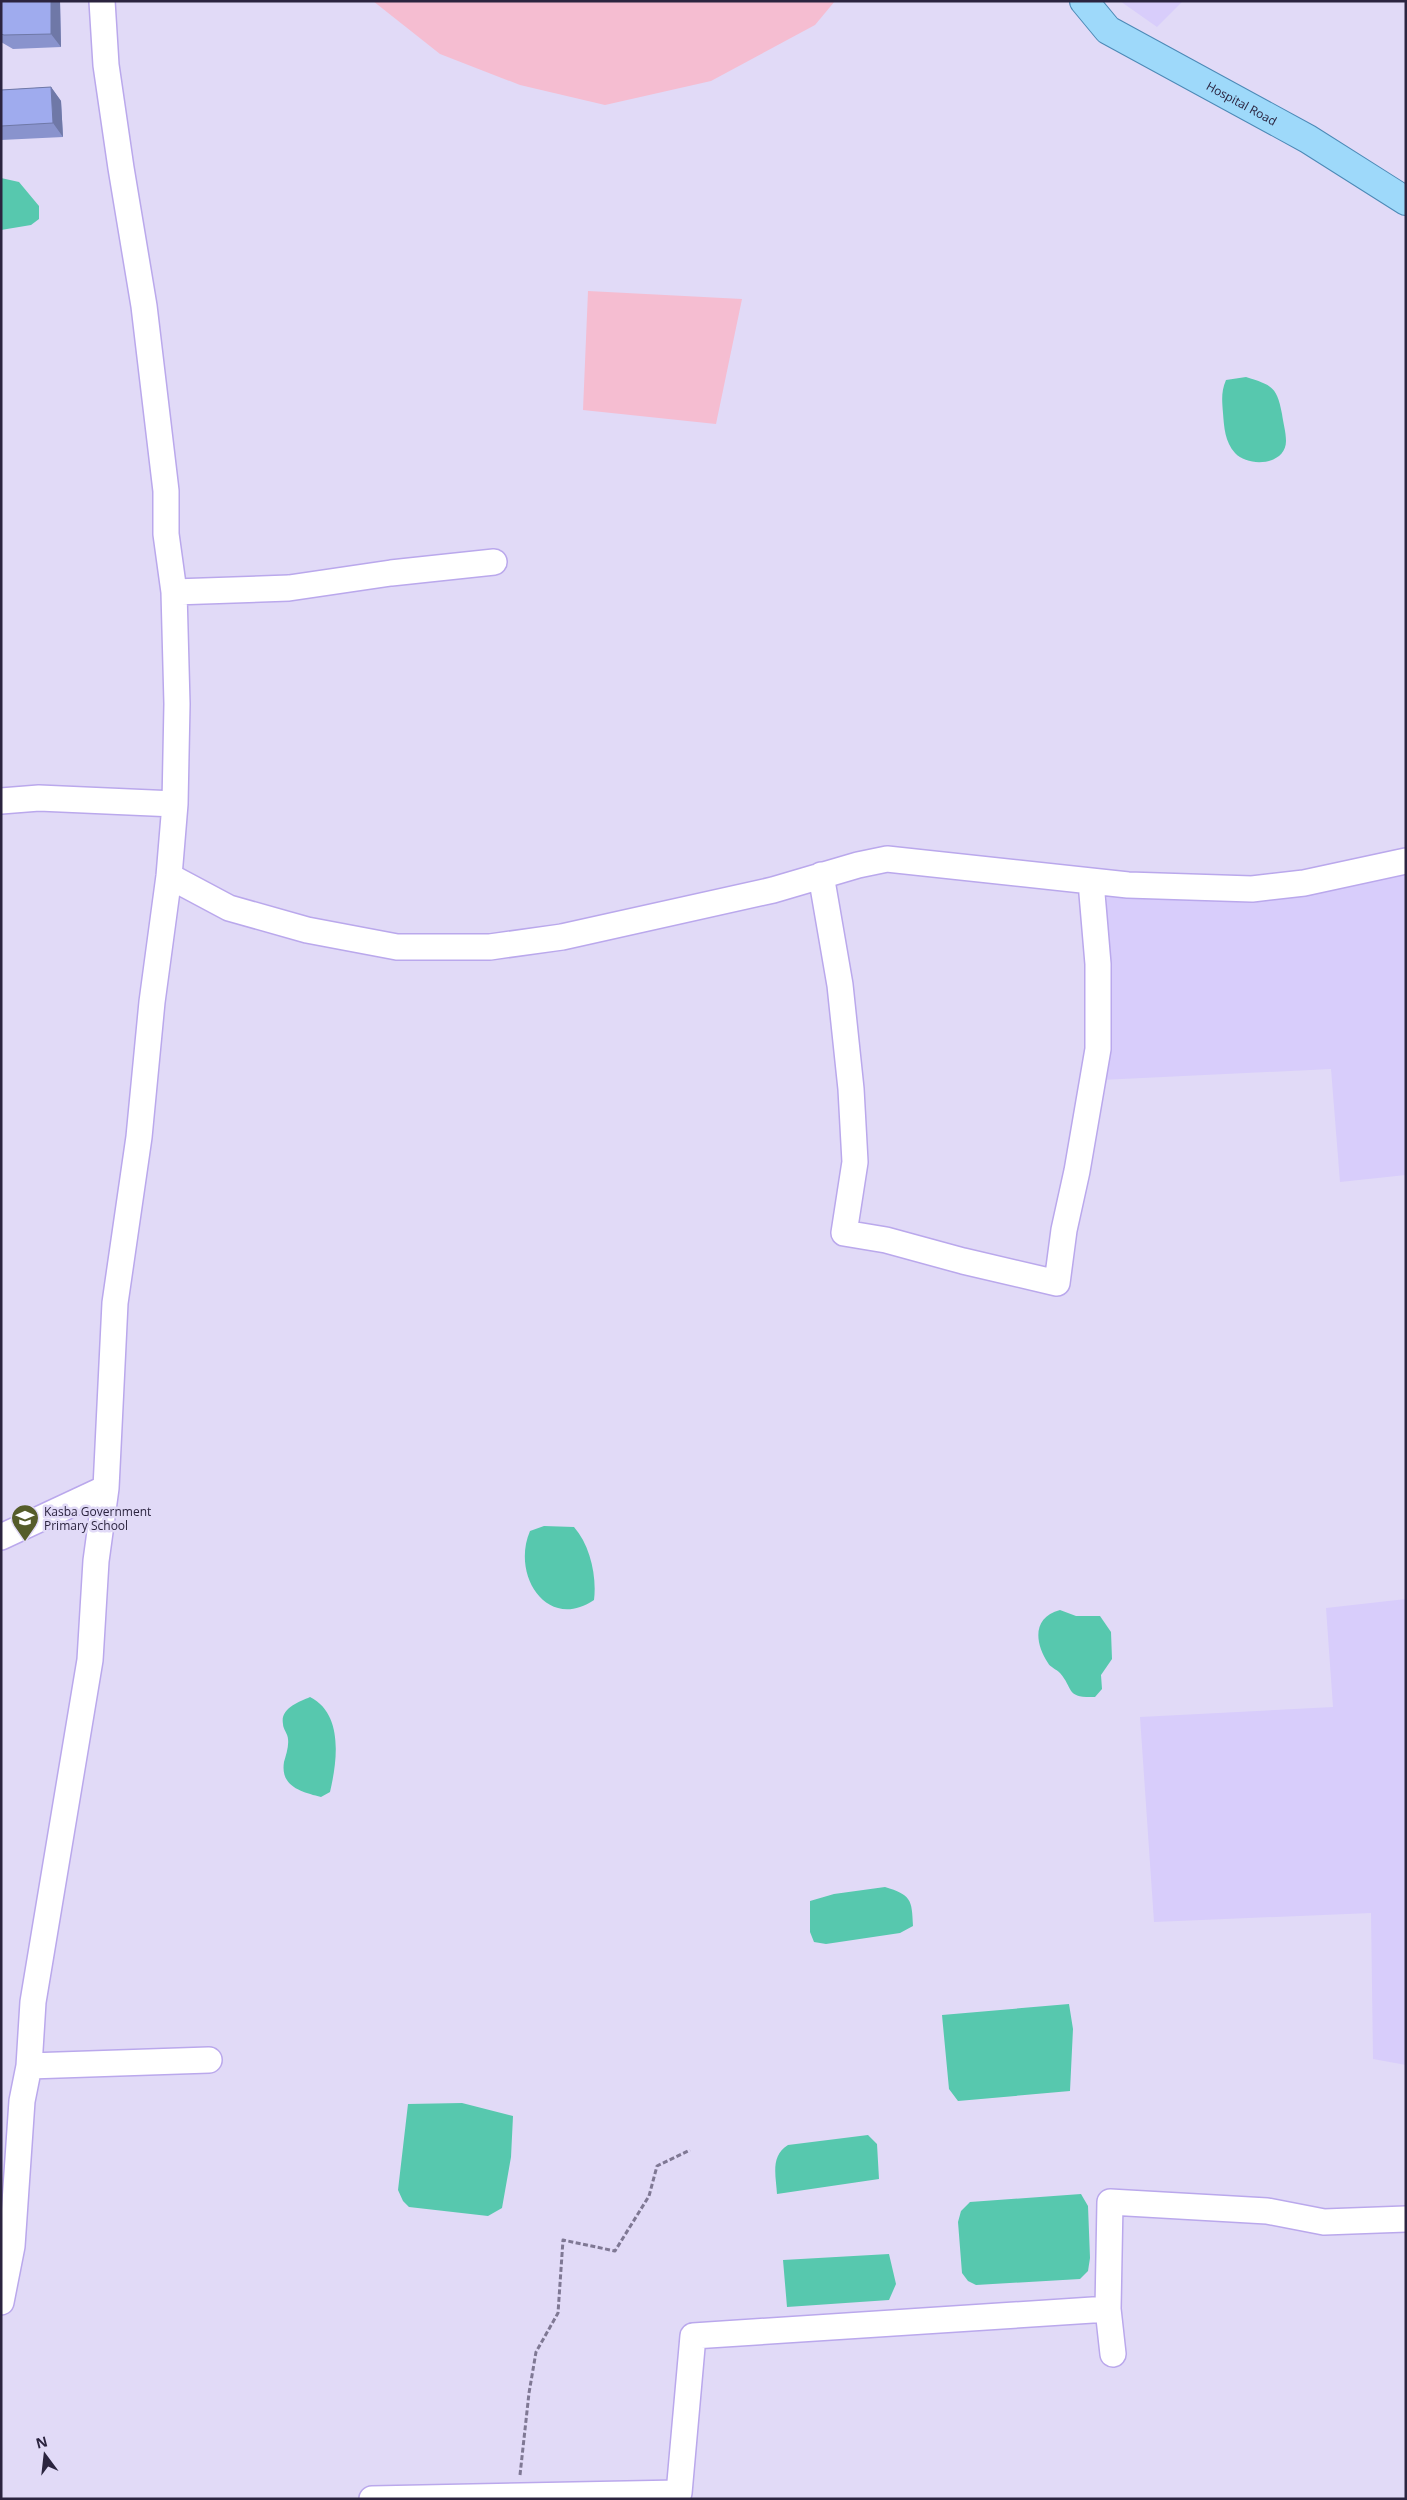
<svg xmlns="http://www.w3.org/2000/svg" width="1407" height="2500" font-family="'Open Sans',sans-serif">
<rect width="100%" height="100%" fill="#e1daf7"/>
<path fill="#d8cdfb" d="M1120 1H1183L1157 27Z
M1406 872V1175L1340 1182 1331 1069 1101 1080 1107 892Z
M1406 1599V2065L1373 2059 1371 1913 1154 1922 1140 1717 1333 1707 1326 1608Z"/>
<path fill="#f5bdd1" d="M373 1H835L815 25 711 81 605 105 520 85 440 54Z
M588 291 742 299 716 424 583 410Z"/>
<path fill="#57c8ae" d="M1 178 19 182 39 206V219L31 225 1 230Z
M1246 377C1271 385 1277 386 1282 414 1283 422 1286 432 1286 441 1286 465 1249 468 1235 453 1225 442 1224 427 1223 413 1222 400 1221 392 1226 380Z
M544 1526 574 1527C590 1545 597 1576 594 1600 547 1632 511 1575 530 1531Z
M1060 1610 1076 1616H1100L1111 1632 1112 1659 1101 1675 1102 1689 1095 1697C1065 1698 1074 1689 1060 1673 1056 1669 1050 1667 1048 1663 1034 1642 1033 1617 1060 1610Z
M310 1697C344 1714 337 1762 330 1792L321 1797C302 1792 280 1787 284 1762 286 1755 289 1746 288 1739 288 1734 283 1729 283 1724 280 1708 299 1702 310 1697Z
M885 1887C911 1895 912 1899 913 1926L900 1933 826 1944 814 1942 810 1932V1901L834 1894Z
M1069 2004 1073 2029 1070 2091 958 2101 949 2089 942 2015Z
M462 2103 513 2116 511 2157 502 2208 488 2216 409 2207 403 2201 398 2190 408 2104Z
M868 2135 877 2144 879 2179 777 2194C776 2176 770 2156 788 2145Z
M1081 2194 1088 2206 1090 2258 1088 2271 1080 2279 976 2285 968 2281 962 2273 958 2222 961 2211 970 2202Z
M889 2254 896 2284 889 2300 787 2307 783 2260Z"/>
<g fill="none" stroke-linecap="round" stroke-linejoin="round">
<g stroke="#baa8ec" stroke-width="28">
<path id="minor" d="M174 592 289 588 391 573 494 562
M1 801 39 798 175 804
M821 875 840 985 851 1089 855 1162 844 1233 886 1240 963 1261 1057 1283 1064 1230 1077 1171 1098 1049V964L1091 882
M169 876 229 908 307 930 397 947H490L562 937 773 890 858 865 887 859 1128 885 1252 889 1304 883 1406 861
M1 1537 106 1488
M29 2066 209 2060
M1 2302 12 2246 22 2101 29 2066 33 2002 90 1660 96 1561 106 1488 115 1303 139 1137 152 1002 169 876 175 804 177 704 174 592 166 534V491L144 306 121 168 106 65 102 1
M1108 2309 1113 2354
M372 2499 679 2493 693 2336 1108 2309 1110 2202 1267 2211 1324 2222 1406 2219"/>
</g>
<g stroke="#4c89b6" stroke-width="30">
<g id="major">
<path id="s1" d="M1084 1 1108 30 1308 139 1406 201"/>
</g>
</g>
<path stroke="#7f7894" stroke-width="3" stroke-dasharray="5 2.5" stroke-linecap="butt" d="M520 2475 529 2393 536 2352 558 2313 563 2240 615 2251 649 2196 657 2166 690 2150"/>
<use href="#minor" stroke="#fff" stroke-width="25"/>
<use href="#major" stroke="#9ed9fa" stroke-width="28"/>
</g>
<path fill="#8993cd" d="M1 1H60L61 47 13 49 1 42Z
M51 87 61 101 63 137 1 140V90Z"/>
<path fill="#6f78a7" d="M51 1H60L61 47 51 34Z
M51 87 61 101 63 137 53 123Z"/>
<path fill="#9fabee" stroke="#6f78a7" d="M1 1H51V34L4 35 1 34Z
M51 87 53 123 1 126V90Z"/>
<defs>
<g id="school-pin" transform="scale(1.4375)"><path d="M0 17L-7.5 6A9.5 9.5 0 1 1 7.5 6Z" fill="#555c2a" stroke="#e1daf7"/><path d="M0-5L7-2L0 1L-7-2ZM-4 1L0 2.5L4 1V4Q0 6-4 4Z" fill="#fff"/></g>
</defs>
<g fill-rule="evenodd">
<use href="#school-pin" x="25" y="1518"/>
</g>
<g text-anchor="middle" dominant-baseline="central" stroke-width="5" stroke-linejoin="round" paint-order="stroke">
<g font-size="12" fill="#2b243f" stroke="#e1daf7">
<text stroke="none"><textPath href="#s1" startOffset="190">Hospital Road</textPath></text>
</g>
<g font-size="12" fill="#2b243f" stroke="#e1daf7" text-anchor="start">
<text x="44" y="1511">Kasba Government<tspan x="44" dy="14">Primary School</tspan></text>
</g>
</g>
<rect width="1407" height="2500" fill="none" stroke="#2b243f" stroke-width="5"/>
<g transform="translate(45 2455) rotate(345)" stroke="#e1daf7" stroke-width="4" paint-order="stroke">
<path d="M0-4L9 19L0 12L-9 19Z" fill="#2b243f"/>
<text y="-8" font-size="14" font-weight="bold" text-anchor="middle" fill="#2b243f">N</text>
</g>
</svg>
